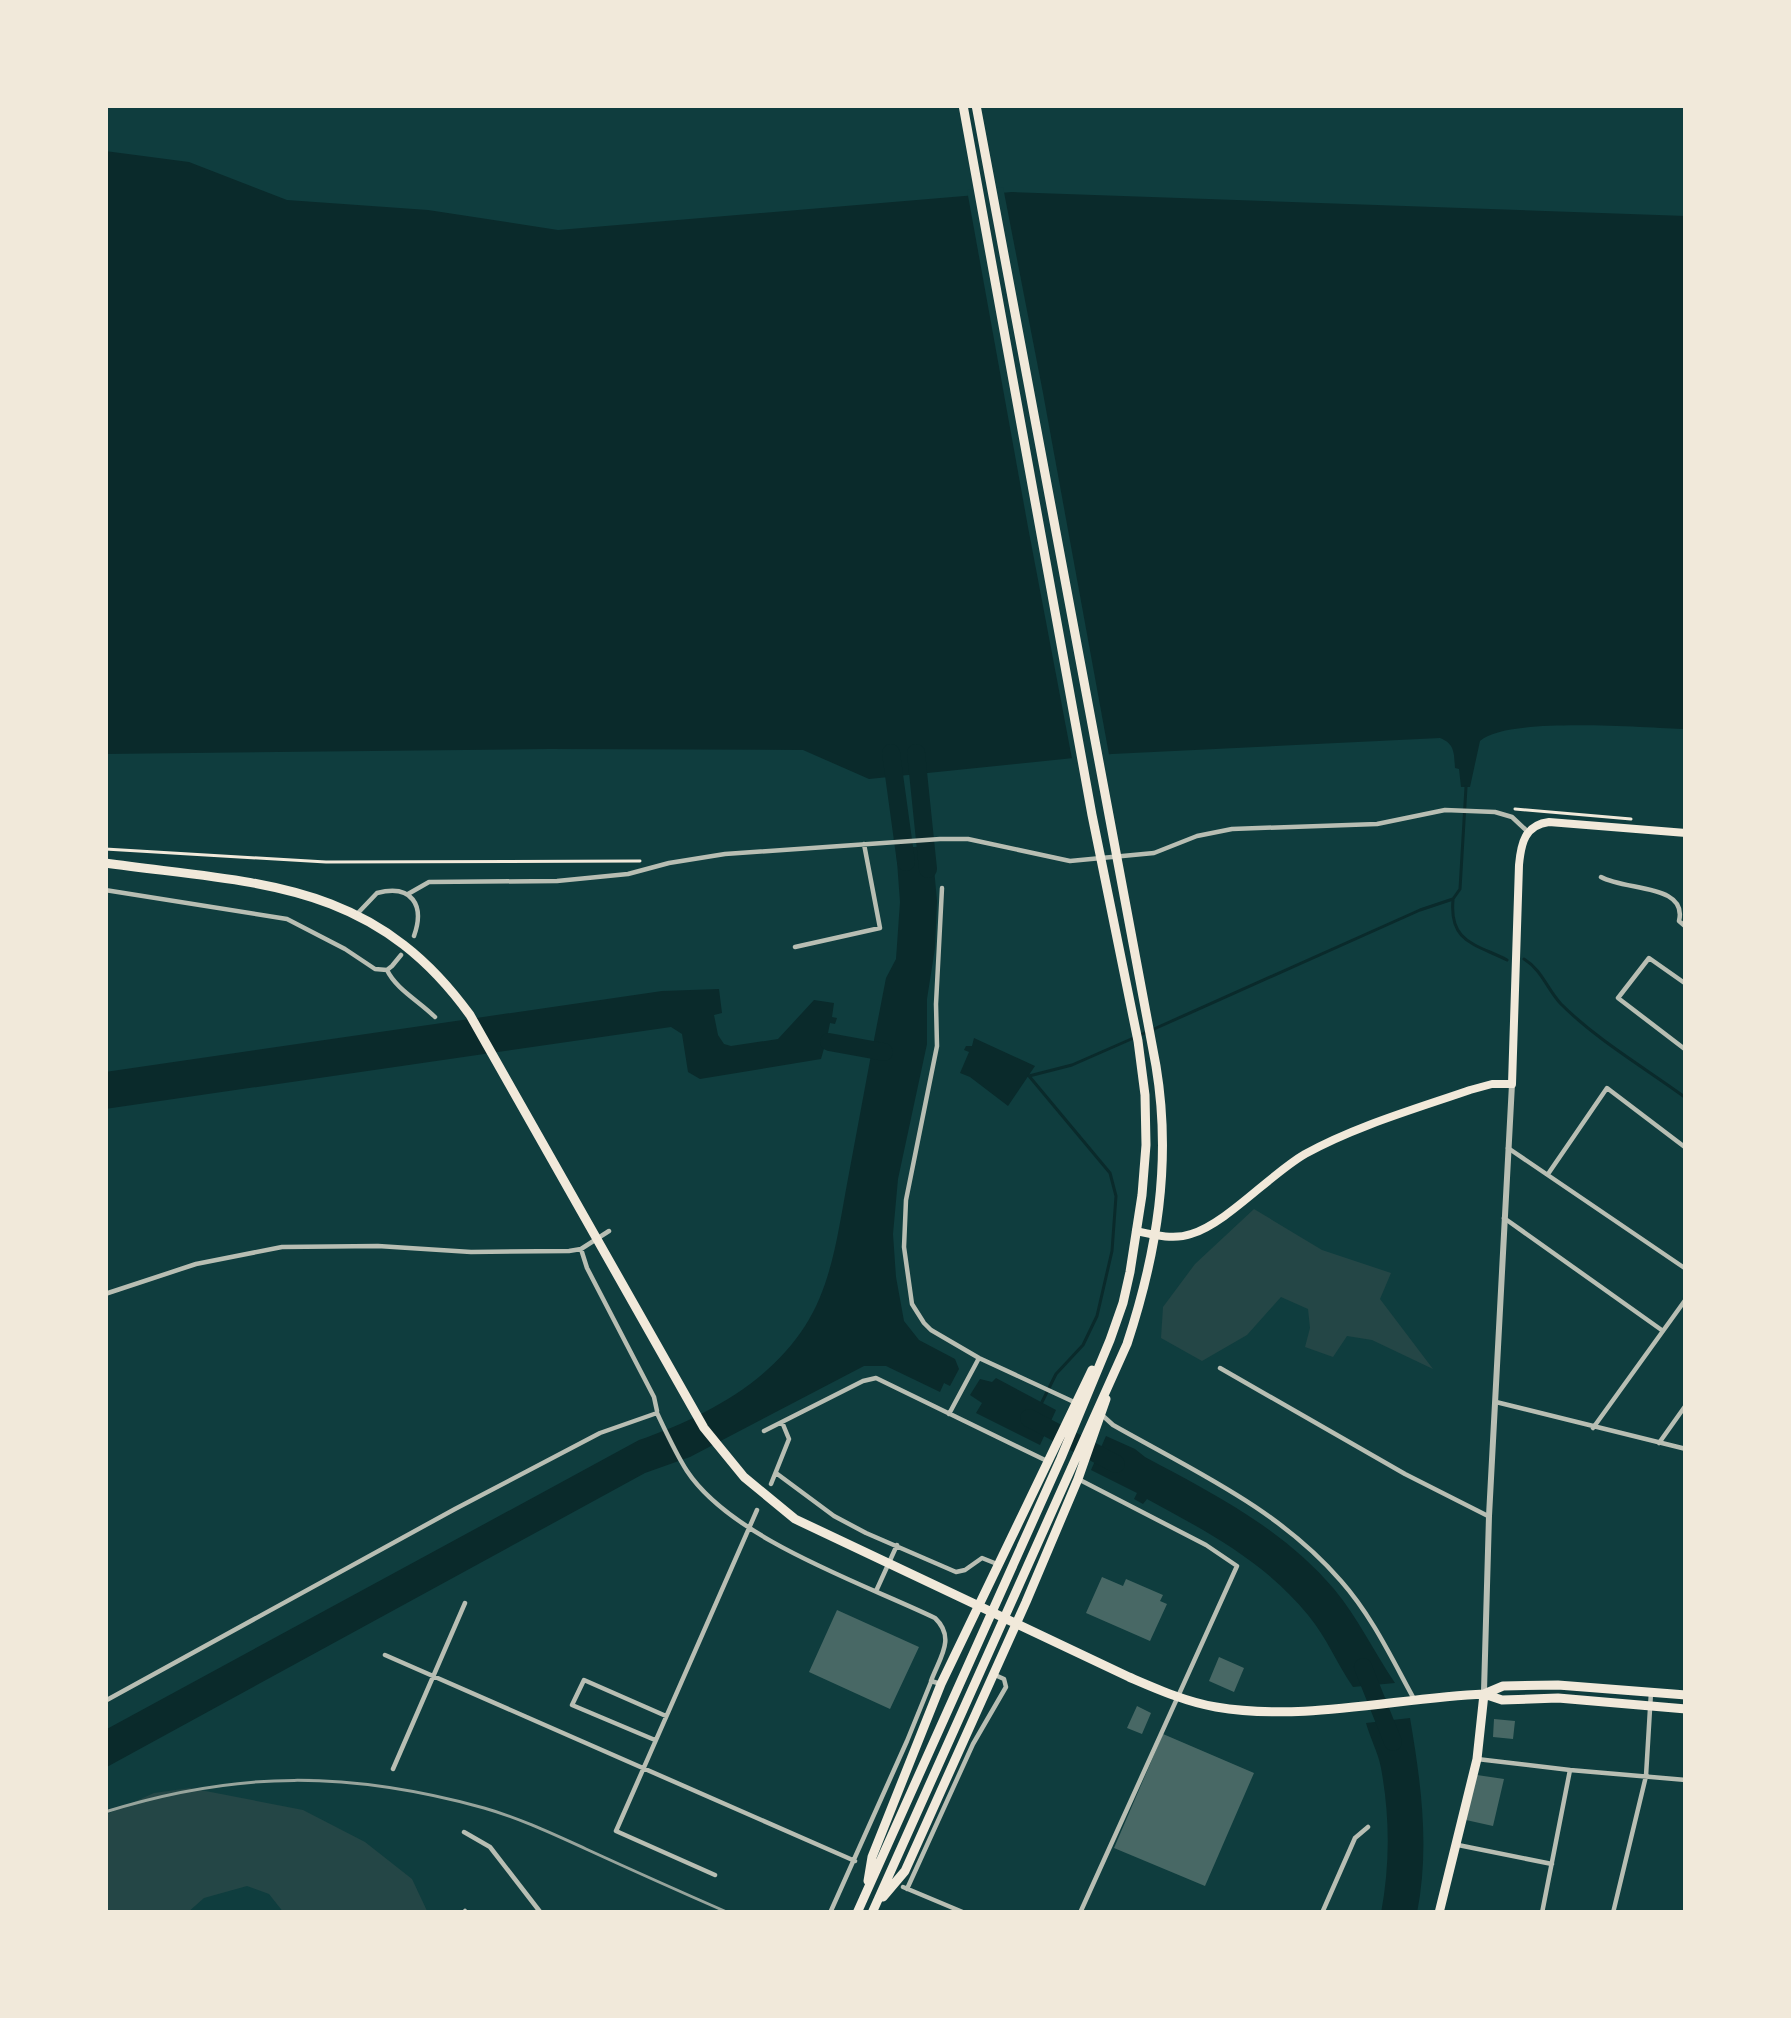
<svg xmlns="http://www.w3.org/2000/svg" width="1791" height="2018" font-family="'Roboto Condensed',sans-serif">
<rect width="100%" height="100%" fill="#0f3d3e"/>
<path fill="#244646" d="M1254 1209 1322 1250 1391 1273 1380 1299 1433 1369 1372 1340 1347 1336 1333 1357 1305 1347 1310 1328 1308 1309 1281 1297 1247 1335 1202 1361 1161 1338 1163 1307 1195 1264Z
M190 1788 303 1810 365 1842 412 1879 428 1913H284L269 1894 247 1886 204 1898 187 1913H105V1815L154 1793Z"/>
<path fill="#0a2a2b" d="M105 151 189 162 287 200 428 210 558 230 1012 192 1686 216V729C1644 728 1507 716 1480 741L1470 787H1461L1459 769 1455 768C1454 753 1455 744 1440 738L1112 754 869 779 803 750 549 749 105 754Z
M932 846 937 901 935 948 927 999V1044L898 1179 893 1234 896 1277 904 1321 919 1340 955 1359 959 1369 950 1386 944 1383 940 1392 886 1366H864L690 1457 645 1473 105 1768V1730L639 1440C702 1418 768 1384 805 1326 832 1284 838 1232 847 1184 855 1141 863 1098 871 1055L868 1054 869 1045H873L886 978 896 959 900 902 896 848Z
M719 989 722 1013 714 1015 718 1035 724 1044 731 1046 778 1039 814 1000 834 1003 832 1017 837 1018 835 1024 830 1023 827 1038 849 1042 848 1049 825 1045 821 1059 700 1079 688 1072 682 1034 671 1027 105 1109V1072L662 991Z
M974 1038 1035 1066 1008 1106 970 1077 960 1073 969 1052 964 1050 966 1046H972Z
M996 1378 1056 1410 1040 1445 976 1413 982 1403 970 1395 980 1379 992 1382Z
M1106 1436 1135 1449 1145 1457C1214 1494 1282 1528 1334 1589 1358 1618 1374 1652 1395 1683L1353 1687C1337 1664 1327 1638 1308 1615 1264 1561 1206 1531 1147 1499L1143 1504 1134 1499 1137 1493 1091 1470Z
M1410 1718C1421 1783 1430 1847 1417 1913H1381C1390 1865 1390 1817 1381 1768 1378 1752 1370 1738 1366 1723Z"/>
<path fill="#0f3d3e" d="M1003 187 1043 393 1110 760 1073 764 1028 527 967 190Z"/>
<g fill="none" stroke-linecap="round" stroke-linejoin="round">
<path stroke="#0a2a2b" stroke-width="3" d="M1453 900C1449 943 1476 944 1507 960
M1524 959C1542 970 1547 989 1561 1004 1597 1040 1645 1068 1686 1098
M1154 1029 1420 910 1453 899 1460 889 1466 787
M1042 1402 1056 1374 1083 1345 1097 1316 1112 1251 1116 1196 1110 1173 1029 1076 1072 1065 1145 1033"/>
<path stroke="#0a2a2b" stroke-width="18" d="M891 753 906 862
M916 753 928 869
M829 1042 884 1052
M1029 1418 1116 1464
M1363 1667 1393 1742"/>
</g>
<path fill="#486865" d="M1102 1577 1123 1586 1126 1579 1163 1595 1160 1601 1167 1604 1150 1641 1086 1613Z
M837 1610 919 1647 890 1709 809 1672Z
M1219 1657 1244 1668 1234 1692 1209 1681Z
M1137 1706 1151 1713 1142 1734 1127 1728Z
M1494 1719 1515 1721 1513 1739 1493 1737Z
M1163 1734 1254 1773 1205 1886 1114 1848Z
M1477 1775 1504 1779 1493 1826 1466 1820Z"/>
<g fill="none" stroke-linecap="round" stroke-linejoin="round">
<path stroke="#f1e9da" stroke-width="3" d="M1515 809 1631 819
M105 849 326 862 640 861"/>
<path stroke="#b8beb3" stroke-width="4.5" d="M1601 877C1626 891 1688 884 1679 921L1686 927
M942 888 936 1004 937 1046 906 1200 904 1247 912 1304 924 1323 931 1330 979 1358 1074 1402
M105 890 287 919 345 949 375 969 387 970 392 966 401 955
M408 894 429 882 557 881 628 874 669 863 725 854 940 839H968L1070 861 1154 853 1197 836 1232 829 1377 824 1445 810 1495 812 1512 817 1527 831
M357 914 377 893C412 884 425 905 414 936
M795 947 880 928 864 844
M387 970C396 989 419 1001 435 1017
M1686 984 1649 958 1618 998 1686 1050
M1508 1148 1686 1269
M1548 1174 1607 1088 1686 1148
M1504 1218 1663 1331
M581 1249 587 1268 654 1397 657 1411
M105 1294 196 1264 282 1247 378 1246 471 1252 569 1251 581 1249 609 1231
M1220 1368 1405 1474 1488 1516
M1496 1402 1686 1449
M949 1414 979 1358
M1102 1415 1113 1425C1194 1471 1279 1509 1341 1581 1372 1616 1392 1659 1414 1699
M1593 1428 1686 1299
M764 1431 863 1381 876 1378 1045 1460
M1659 1443 1686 1405
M776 1473 834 1516 866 1533 956 1572 965 1570 982 1558 997 1564
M771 1484 789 1439 782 1422
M877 1589 897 1545
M385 1655 855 1861
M105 1701 455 1509 600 1433 657 1413C666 1432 676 1454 687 1471 732 1539 862 1583 935 1618 956 1638 940 1657 931 1681L941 1684
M655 1740 572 1705 584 1680 666 1716
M1477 1759 1570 1770 1542 1913
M393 1769 465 1603
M1570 1770 1686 1780
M464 1832 490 1847 541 1913
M1458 1845 1552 1864
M715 1875 616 1831 757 1510
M903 1887 965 1913
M907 1889 973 1744 1006 1687 1004 1679 995 1675
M465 1911 467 1913
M830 1913 907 1741 931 1682
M1080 1913 1237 1566 1206 1545 1082 1481
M1322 1913 1355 1838 1368 1827
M1613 1913 1646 1776 1651 1692
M1685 1913 1686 1911"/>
<path stroke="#b8beb3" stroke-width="6" d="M1484 1691 1489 1516 1512 1084"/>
<path stroke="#f1e9da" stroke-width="8" d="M1136 1231C1154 1235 1174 1240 1191 1234 1227 1223 1269 1175 1305 1154 1356 1126 1415 1109 1470 1090L1492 1084H1512L1519 865C1521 843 1525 825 1549 822L1686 833"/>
<path stroke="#f1e9da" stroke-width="9" d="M105 863C256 884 372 879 470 1015L704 1428 744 1477 795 1519 1129 1677C1157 1689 1186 1702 1216 1707 1304 1722 1396 1698 1484 1694L1503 1686 1558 1685 1686 1695
M1484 1694 1502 1700 1558 1698 1686 1709
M868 1881 872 1857 941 1684 1092 1370
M883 1897 905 1871 1026 1602 1078 1479 1106 1399
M857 1913 1061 1458 1110 1340 1123 1303 1130 1272 1142 1195 1146 1145 1145 1095 1138 1041 1092 815 963 105
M872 1913 1127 1344C1157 1253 1172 1162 1156 1066L976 105
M1439 1913 1477 1759 1484 1694"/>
<path stroke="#97a49c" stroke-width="3" d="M105 1812C239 1770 349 1771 484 1808 519 1818 553 1834 586 1849 634 1871 681 1892 729 1913"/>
</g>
<rect width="1791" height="2018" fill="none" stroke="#f1e9da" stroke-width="216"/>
</svg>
